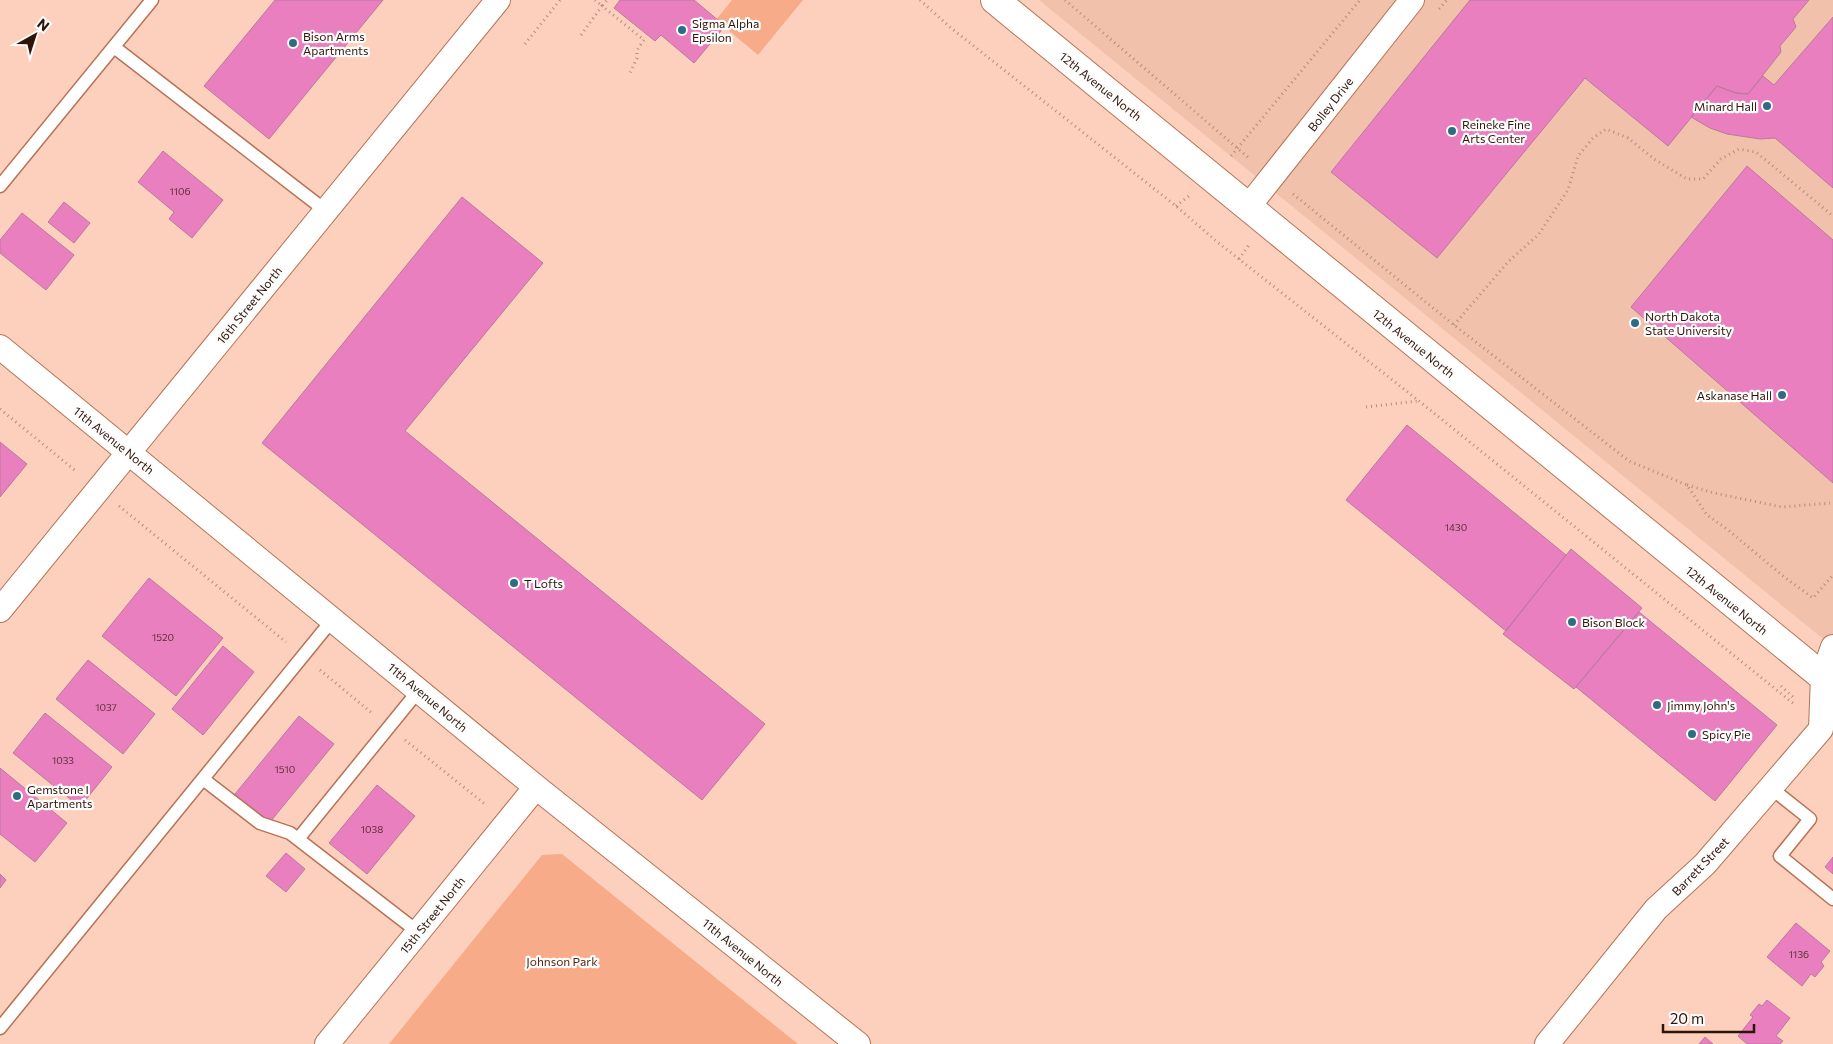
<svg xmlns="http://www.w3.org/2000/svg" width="1833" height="1044" font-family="Commissioner,sans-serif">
<rect width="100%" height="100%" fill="#fdd0bd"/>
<path fill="#f1c1ac" d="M1039 0H1833V647Z"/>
<path fill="#f8ab89" d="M732 0H803L758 55 716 20Z
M562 854 798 1044H389L542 855Z"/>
<path fill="#ea7fbf" stroke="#ba799e" d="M275 0H383L269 139 204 86Z
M620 0H694L725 26 694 63 661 35 655 41 614 8Z
M1470 0H1809L1793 19 1796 27 1780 46 1781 52 1748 94 1736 93 1717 86 1668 146 1585 78 1437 258 1331 172Z
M1833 17V188L1775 138 1760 139 1727 134 1710 128 1691 117 1717 86 1736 93 1748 94 1763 76 1774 85Z
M163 151 223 200 192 238 169 219 174 212 138 182Z
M1747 166 1833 240V483L1631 307Z
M462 197 543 263 405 431 765 724 702 800 262 443Z
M64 202 90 223 74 243 48 222Z
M22 213 74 255 46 290 0 253V240Z
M1407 425 1566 555 1506 631 1346 500Z
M0 442 27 464 0 497Z
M1571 549 1642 608 1574 689 1503 634Z
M149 578 223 638 176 696 102 636Z
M1639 612 1777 725 1715 801 1576 687Z
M223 646 254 672 203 735 172 709Z
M88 660 155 714 123 754 56 699Z
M45 713 112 767 80 807 13 753Z
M299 716 334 744 270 822 235 794Z
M0 768 67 823 35 862 0 834Z
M377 785 415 816 367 874 329 843Z
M286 853 305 869 286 892 266 876Z
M1833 857V874L1825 867Z
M0 874 6 880 0 888Z
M1796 923 1830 951 1821 962 1824 966 1815 977 1811 974 1802 986 1767 957Z
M1767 1000 1790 1018 1776 1036 1783 1041 1780 1044H1747L1738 1036 1753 1017 1750 1015 1759 1004 1762 1006Z
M1705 1037 1713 1044H1699Z"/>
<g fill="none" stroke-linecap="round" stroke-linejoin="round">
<g stroke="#b67355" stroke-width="15">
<path id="service" d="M114 47 326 211
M0 186 152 0
M203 779 260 823 290 833 418 932
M1771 788 1810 819 1780 856 1833 899
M298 839 419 690
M0 1028 333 619"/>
</g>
<g stroke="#b67355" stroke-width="26">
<path id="minor" d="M1248 207 1412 0
M0 347 536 787 858 1044
M0 610 498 0
M327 1044 536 787
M1547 1044 1656 909 1705 864 1821 729 1823 676 1833 647"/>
</g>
<g stroke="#b67355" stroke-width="30">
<path id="secondary" d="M995 0 1833 685"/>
</g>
<path stroke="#b38d7c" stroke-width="3" stroke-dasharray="1 4" stroke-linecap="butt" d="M595 0 602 6 607 0
M920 0 951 28 1176 206 1216 241 1419 401 1794 704
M1065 0 1250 159
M1439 9 1447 0
M581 35 602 6 644 40 637 50V58L629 75
M525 44 560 0
M1231 156 1360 0
M1293 194 1454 325 1629 461 1687 485 1707 515 1727 529 1783 576 1813 598 1833 575
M1176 206 1189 196
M1239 259 1249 245
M1454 325 1508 262 1539 234 1568 190 1578 156 1593 138 1606 129 1628 138 1654 159 1687 179H1703L1721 159 1739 149 1756 152 1833 216
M1366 407 1418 401
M0 409 77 472
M1687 485 1714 493 1782 507 1830 503
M119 506 286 642
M320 670 373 714
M1781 686 1795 699
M405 740 486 805"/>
<use href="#service" stroke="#fff" stroke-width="12"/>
<use href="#minor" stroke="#fff" stroke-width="24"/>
<use href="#secondary" stroke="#fff" stroke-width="28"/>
</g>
<g fill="#2e6c82" stroke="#fcfcfc" stroke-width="2">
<circle cx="682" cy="30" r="5"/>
<circle cx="293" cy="43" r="5"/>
<circle cx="1767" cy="106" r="5"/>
<circle cx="1452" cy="131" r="5"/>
<circle cx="1635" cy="323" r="5"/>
<circle cx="1782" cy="395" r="5"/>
<circle cx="514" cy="583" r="5"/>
<circle cx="1572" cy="622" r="5"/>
<circle cx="1657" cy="705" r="5"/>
<circle cx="1692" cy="734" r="5"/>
<circle cx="17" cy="796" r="5"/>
</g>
<g text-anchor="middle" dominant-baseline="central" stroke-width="4.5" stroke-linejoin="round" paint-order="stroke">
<g font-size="10" fill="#5e3036">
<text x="180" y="191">1106</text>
<text x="1456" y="527">1430</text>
<text x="163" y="637">1520</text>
<text x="106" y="707">1037</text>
<text x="63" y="760">1033</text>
<text x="285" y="769">1510</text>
<text x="372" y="829">1038</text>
<text x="1799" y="954">1136</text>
</g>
<g font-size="12" fill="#2f1509" stroke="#fcfcfc" text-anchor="start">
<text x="692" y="23">Sigma Alpha<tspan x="692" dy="14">Epsilon</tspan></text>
<text x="303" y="36">Bison Arms<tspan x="303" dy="14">Apartments</tspan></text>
<text x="1757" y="106" text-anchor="end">Minard Hall</text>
<text x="1462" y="124">Reineke Fine<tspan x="1462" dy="14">Arts Center</tspan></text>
<text x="1645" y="316">North Dakota<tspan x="1645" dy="14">State University</tspan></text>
<text x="1772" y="395" text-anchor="end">Askanase Hall</text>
<text x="524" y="583">T Lofts</text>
<text x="1582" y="622">Bison Block</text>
<text x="1667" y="705">Jimmy John's</text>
<text x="1702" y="734">Spicy Pie</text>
<text x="27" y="789">Gemstone I<tspan x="27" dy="14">Apartments</tspan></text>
</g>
<g font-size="12" fill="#2f1509" stroke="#fcfcfc">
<text transform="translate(1101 86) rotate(39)">12th Avenue North</text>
<text transform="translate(1330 104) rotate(-52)">Bolley Drive</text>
<text transform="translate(249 305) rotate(-51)">16th Street North</text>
<text transform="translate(1414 343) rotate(39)">12th Avenue North</text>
<text transform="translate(114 440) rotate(39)">11th Avenue North</text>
<text transform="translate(1727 600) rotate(39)">12th Avenue North</text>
<text transform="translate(428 697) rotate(40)">11th Avenue North</text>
<text transform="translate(1700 866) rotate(-46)">Barrett Street</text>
<text transform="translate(432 915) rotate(-51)">15th Street North</text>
<text transform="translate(743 952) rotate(39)">11th Avenue North</text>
</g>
<g font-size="12" fill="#532712" stroke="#fcfcfc">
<text x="562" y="961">Johnson Park</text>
</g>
</g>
<g transform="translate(35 35) rotate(39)" stroke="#fcfcfc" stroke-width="4" paint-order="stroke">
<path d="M0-4L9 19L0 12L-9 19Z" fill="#2f1509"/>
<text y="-8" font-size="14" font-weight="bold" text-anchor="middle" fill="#2f1509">N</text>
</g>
<path d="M1663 1024v8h91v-8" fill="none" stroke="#2f1509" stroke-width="2.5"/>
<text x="1670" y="1024" font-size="15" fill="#2f1509" stroke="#fcfcfc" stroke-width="4" paint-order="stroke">20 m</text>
</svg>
